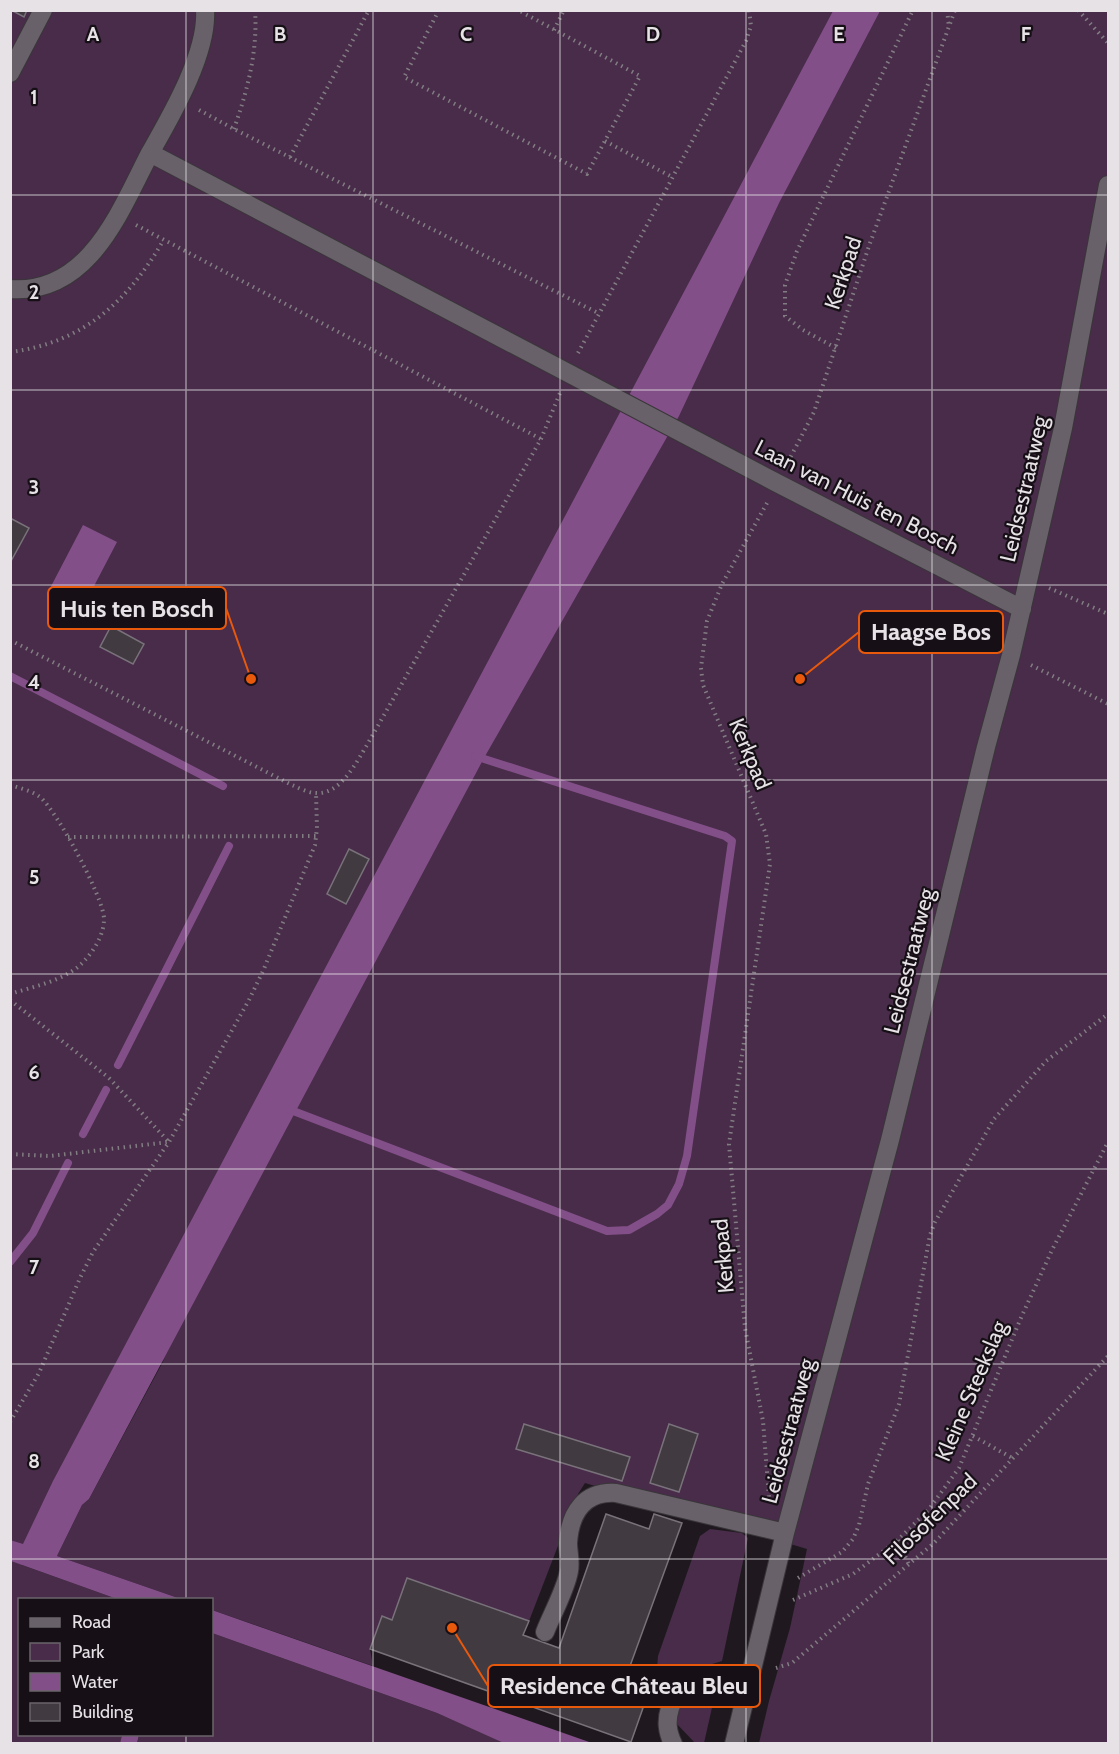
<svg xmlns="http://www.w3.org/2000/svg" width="1119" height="1754" font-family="Cabin,sans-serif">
<rect width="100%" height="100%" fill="#1f191f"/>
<path fill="#482c4a" d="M11 11H1108V1743H759L769 1701 790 1628 807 1549 585 1483 578 1494 529 1621 407 1578 392 1620 382 1617 370 1649 373 1666 212 1610V1600L181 1599 57 1556 82 1505 89 1499 165 1358 22 1565 117 1599 20 1600V1734L122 1735 120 1743 11 1744Z
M710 1529 742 1533 748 1538 722 1661 656 1681 658 1656 700 1536Z
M212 1633 437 1713 506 1743 137 1744 139 1735 212 1734Z
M712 1689 716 1690 704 1743H695L676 1723 679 1698 686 1692Z"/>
<path fill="#834f88" d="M833 11H880L779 203 679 416 484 758 89 1499 82 1505 57 1556 181 1599H117L11 1561 10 1540 23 1544 53 1481Z
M83 525 117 542 81 611 47 594Z
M212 1610 592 1743 506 1744 437 1713 212 1633Z
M122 1735H139L137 1743H120Z"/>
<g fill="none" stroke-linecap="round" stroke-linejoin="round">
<path stroke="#834f88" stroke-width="8" d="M10 676 223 786
M118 1065 229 846
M288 1109 607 1231 629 1230 657 1214 668 1205 679 1184 687 1156 732 841 725 836 475 756
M83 1134 106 1090
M10 1262 33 1233 68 1163"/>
</g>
<path fill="#413a41" stroke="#79727a" stroke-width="1.5" d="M11 10H27L24 17Z
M10 518 29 528 10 563Z
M111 626 144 644 133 664 100 647Z
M349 849 369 859 346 904 327 894Z
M524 1424 630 1457 622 1481 516 1449Z
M669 1424 698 1434 679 1492 650 1483Z
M606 1514 649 1529 654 1514 682 1523 618 1699 643 1708 631 1742 370 1649 382 1616 392 1620 407 1578 529 1621 523 1635 559 1648Z"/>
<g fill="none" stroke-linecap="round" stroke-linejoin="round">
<g stroke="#3a363a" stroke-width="20">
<path id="minor" d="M205 10C208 53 171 116 150 153L777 483 1022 609
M10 73 43 10
M10 289C89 295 120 211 150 153
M545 1632C552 1614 566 1589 569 1571 571 1561 568 1552 568 1543 570 1512 585 1491 616 1493L785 1533
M673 1744C667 1731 666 1721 670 1708 681 1675 722 1673 750 1676
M734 1744 785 1533 890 1140 986 747 1011 655 1063 428 1108 185"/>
</g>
<path stroke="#827d82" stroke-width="4" stroke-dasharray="1.5 4.5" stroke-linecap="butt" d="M439 10 404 77 587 174 640 76 518 10
M947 10 949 27
M1078 10 1108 43
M554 30 564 10
M199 110 234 129 598 313
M234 129C247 91 258 52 255 10
M605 141 672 177
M290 157 369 10
M136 225 541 439
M836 348 803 330 785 316V285L797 251 913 10
M10 352C83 343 128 301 163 241
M578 353 746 41 751 26 749 10
M788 462 814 412 869 246 955 10
M767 503 722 584 707 621 701 668 703 685 766 834 770 864 729 1144 745 1328 763 1421 769 1497
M1049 588 1108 614
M10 640 292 785C299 788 308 793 316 793 340 795 356 763 367 745L541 439 560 393
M1031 665 1108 704
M10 785C20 788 32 791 40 797 57 811 104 898 104 919 104 934 95 949 85 960 68 980 35 986 10 994
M68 837 316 836
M10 1000 109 1078 169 1142 50 1156 10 1154
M10 1422 39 1373 80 1278 93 1252 169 1142 249 1000 263 971 315 845 317 828 316 793
M973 1436 1014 1459
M898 1540 909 1565
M798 1578 842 1552 853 1539 859 1525 868 1484 899 1404 930 1235 935 1222 994 1119 1046 1061 1108 1014
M793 1600 853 1574 898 1540 929 1509 959 1468 1020 1320 1052 1250 1108 1142
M776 1668 792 1663 934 1543 1108 1356"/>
<use href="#minor" stroke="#686169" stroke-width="18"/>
</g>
<path fill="none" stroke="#e6e2e6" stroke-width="1.5" stroke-opacity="0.55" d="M186 10V1600M373 10V1744M560 10V1744M746 10V1744M932 10V1744M10 195H1108M10 390H1108M10 585H1108M10 780H1108M10 974H1108M10 1169H1108M10 1364H1108M10 1559H1108M186 1734V1744"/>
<g text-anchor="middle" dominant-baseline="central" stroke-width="4.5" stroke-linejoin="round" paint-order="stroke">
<g font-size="22" fill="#e6e2e6" stroke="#161016">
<text transform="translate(843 273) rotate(-72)">Kerkpad</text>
<text transform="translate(1024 489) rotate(-77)">Leidsestraatweg</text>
<text transform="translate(857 497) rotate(27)">Laan van Huis ten Bosch</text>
<text transform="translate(750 754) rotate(67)">Kerkpad</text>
<text transform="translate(909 961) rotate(-76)">Leidsestraatweg</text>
<text transform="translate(723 1256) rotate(-95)">Kerkpad</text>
<text transform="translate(971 1391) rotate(-67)">Kleine Steekslag</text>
<text transform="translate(788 1431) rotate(-75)">Leidsestraatweg</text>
<text transform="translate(930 1519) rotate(-44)">Filosofenpad</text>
</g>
</g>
<g font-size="20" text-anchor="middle" font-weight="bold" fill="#e6e2e6" stroke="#161016" stroke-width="4.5" stroke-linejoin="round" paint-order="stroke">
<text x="93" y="41">A</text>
<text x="280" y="41">B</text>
<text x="466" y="41">C</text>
<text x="653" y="41">D</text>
<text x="839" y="41">E</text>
<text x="1026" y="41">F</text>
<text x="34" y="104">1</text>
<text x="34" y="299">2</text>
<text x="34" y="494">3</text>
<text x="34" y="689">4</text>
<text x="34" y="884">5</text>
<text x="34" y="1079">6</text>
<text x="34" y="1274">7</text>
<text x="34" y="1468">8</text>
</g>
<path fill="none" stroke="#e8590c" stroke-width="2" d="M251 679L226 608M800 679L859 632M452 1628L488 1686"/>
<g fill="#e8590c" stroke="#161016" stroke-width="2">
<circle cx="251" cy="679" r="6"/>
<circle cx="800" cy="679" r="6"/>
<circle cx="452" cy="1628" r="6"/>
</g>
<g fill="#161016" stroke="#e8590c" stroke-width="2">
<rect x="48" y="587" width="178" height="42" rx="6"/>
<rect x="859" y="611" width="144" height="42" rx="6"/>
<rect x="488" y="1665" width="272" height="42" rx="6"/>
</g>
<g font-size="24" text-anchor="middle" font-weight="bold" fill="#e6e2e6">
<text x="137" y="617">Huis ten Bosch</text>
<text x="931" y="640">Haagse Bos</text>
<text x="624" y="1694">Residence Château Bleu</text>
</g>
<rect width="1119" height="1754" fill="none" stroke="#e6e2e6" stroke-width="24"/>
<rect x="18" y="1598" width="195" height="138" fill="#161016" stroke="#696469" stroke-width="1.5"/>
<rect x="30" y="1618" width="30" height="9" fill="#686169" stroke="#696469" stroke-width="1.5"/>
<text x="72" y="1628" font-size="18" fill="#e6e2e6">Road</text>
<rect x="30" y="1643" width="30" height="18" fill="#482c4a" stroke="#696469" stroke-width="1.5"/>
<text x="72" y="1658" font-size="18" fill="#e6e2e6">Park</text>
<rect x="30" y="1673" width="30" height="18" fill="#834f88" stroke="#696469" stroke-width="1.5"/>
<text x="72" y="1688" font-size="18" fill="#e6e2e6">Water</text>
<rect x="30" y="1703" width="30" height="18" fill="#413a41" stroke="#696469" stroke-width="1.5"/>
<text x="72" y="1718" font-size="18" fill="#e6e2e6">Building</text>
</svg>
